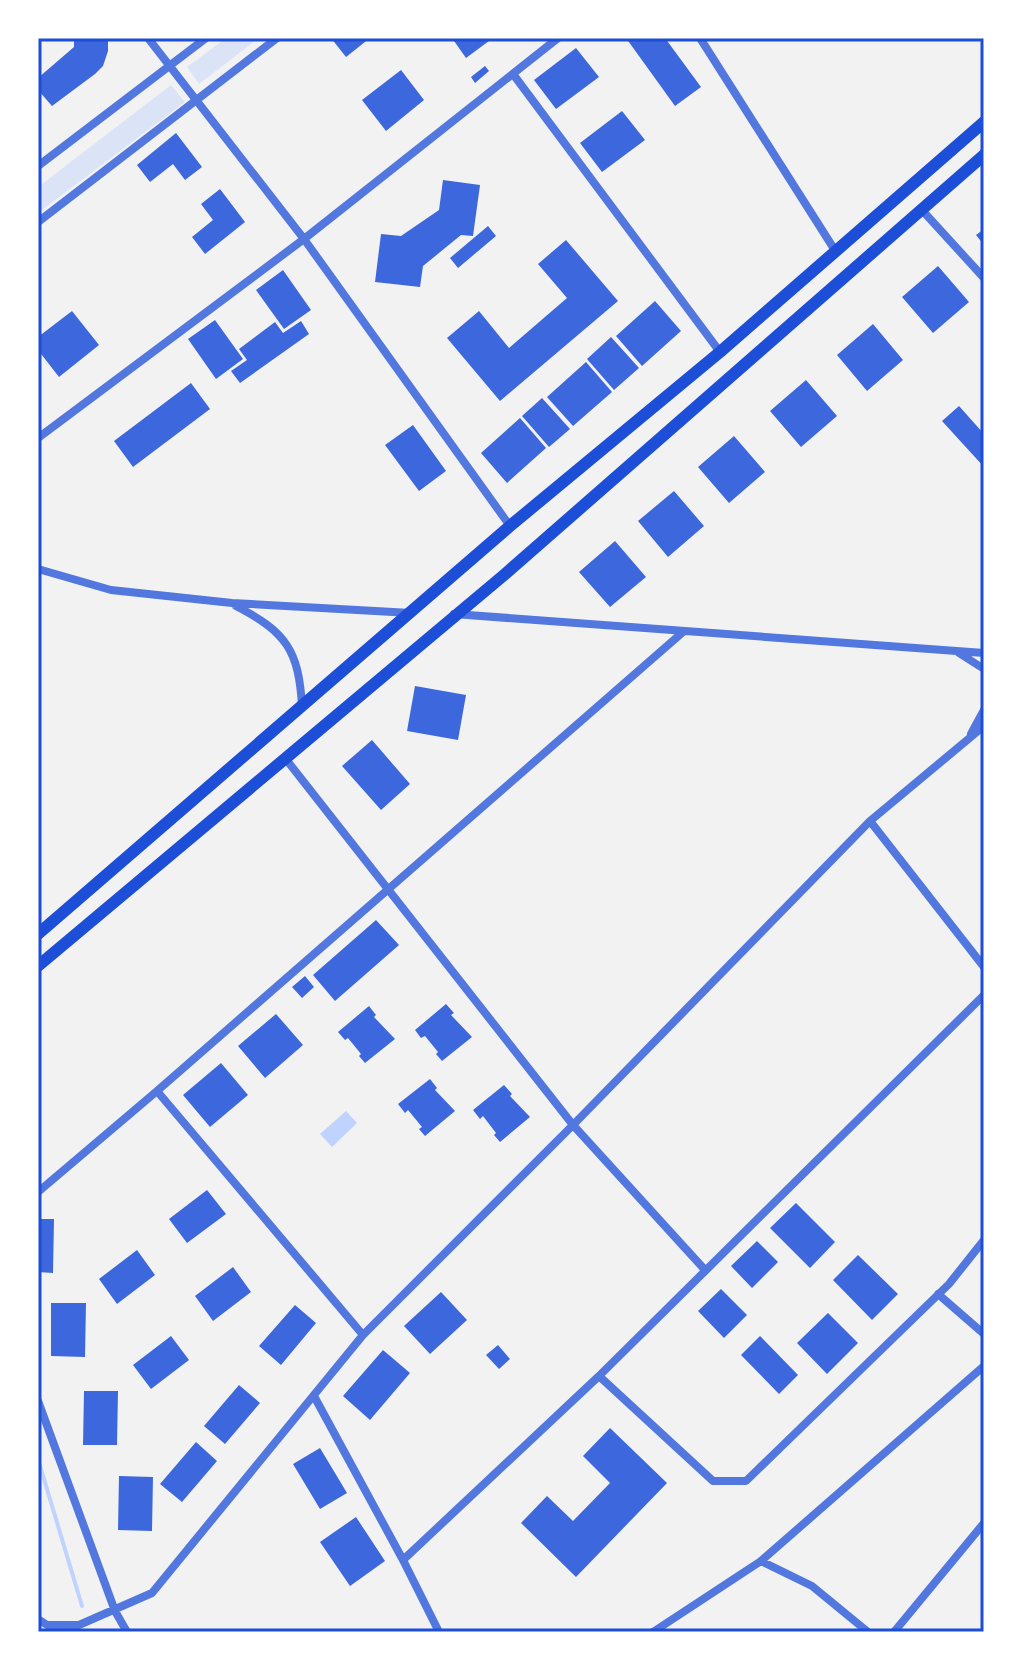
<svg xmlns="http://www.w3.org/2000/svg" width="1022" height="1670" font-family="'Public Sans',sans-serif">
<rect width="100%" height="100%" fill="#f2f2f2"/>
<path fill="#dbe4f7" d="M226 38H259L199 84 187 67Z
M171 85 185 102 38 213V187Z"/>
<path fill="#bfd3fe" d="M346 1111 357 1123 332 1147 320 1134Z"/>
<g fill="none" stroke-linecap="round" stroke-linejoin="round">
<path stroke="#bfd3fe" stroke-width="4" d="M38 1459 82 1606"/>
</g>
<path fill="#3d67dc" d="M74 38H108V51L103 66 95 74 52 106 38 90V78L74 47Z
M331 38H370L346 57Z
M452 38H493L466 58Z
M626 38H665L701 87 675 106Z
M576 48 599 77 556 109 534 80Z
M485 66 489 71 475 83 471 77Z
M401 70 424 100 386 131 362 100Z
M622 111 645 140 602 172 580 143Z
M176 133 202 167 185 180 173 164 150 182 137 165Z
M443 180 480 185 473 236 461 235 423 266 420 287 375 282 381 234 401 236 439 210Z
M220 189 245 222 205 254 192 237 213 220 201 204Z
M488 226 496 236 458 268 450 258Z
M984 229V245L976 235Z
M566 240 618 301 500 401 447 338 479 311 509 348 567 298 538 264Z
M938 266 969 302 933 333 902 297Z
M283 270 311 310 284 329 256 290Z
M655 301 681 331 642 366 616 336Z
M72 311 99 345 59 377 38 350V337Z
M215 320 243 359 216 379 188 339Z
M301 321 309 334 240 383 231 371 247 360 239 349 275 322 283 333Z
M873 324 903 360 867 391 837 355Z
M611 337 639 368 614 390 587 359Z
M586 362 612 392 573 426 547 397Z
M806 380 837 416 801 447 770 411Z
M191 383 210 409 133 467 114 441Z
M542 398 570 429 549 447 522 416Z
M959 406 984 434V467L942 421Z
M520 418 546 448 507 483 481 453Z
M413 425 446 471 419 491 385 445Z
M734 436 765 472 729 503 698 467Z
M674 491 704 526 668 557 638 521Z
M615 541 646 577 610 607 579 572Z
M415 686 466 695 458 740 407 731Z
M372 740 410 784 381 810 342 766Z
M376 920 399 945 335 1001 313 975Z
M305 976 314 987 302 998 292 987Z
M446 1004 454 1013 451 1015 472 1037 442 1061 436 1054 438 1052 425 1036 421 1038 415 1030Z
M369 1006 376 1015 374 1017 395 1039 365 1063 359 1056 361 1054 348 1038 345 1040 338 1032Z
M276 1014 303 1045 265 1078 238 1046Z
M221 1063 248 1095 210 1127 183 1095Z
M430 1079 437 1088 435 1090 455 1111 425 1136 419 1129 422 1127 408 1110 405 1113 398 1104Z
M504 1085 512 1094 510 1096 530 1117 500 1142 494 1135 496 1133 483 1116 480 1119 473 1110Z
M207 1190 226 1214 187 1243 169 1219Z
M796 1203 835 1242 810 1268 770 1228Z
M38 1219H54L53 1273 38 1272Z
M757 1241 778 1262 752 1288 731 1266Z
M137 1250 155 1275 117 1304 99 1279Z
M858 1255 898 1294 872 1320 833 1280Z
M233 1267 251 1292 213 1321 195 1296Z
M721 1289 747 1315 724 1338 698 1311Z
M441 1292 467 1320 430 1354 404 1326Z
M51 1303H86L85 1357 51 1356Z
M295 1305 316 1323 281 1365 259 1346Z
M828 1313 858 1343 827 1374 797 1343Z
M171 1336 189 1360 151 1389 133 1365Z
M760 1336 798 1375 779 1394 741 1355Z
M498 1345 510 1359 499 1369 486 1355Z
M383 1350 410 1373 370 1420 343 1396Z
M239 1385 260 1403 225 1444 204 1426Z
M84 1391H118L117 1445H83Z
M610 1428 667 1483 576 1577 521 1523 547 1496 573 1521 610 1483 583 1456Z
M196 1442 217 1461 182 1502 160 1484Z
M320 1448 347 1493 320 1509 293 1464Z
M119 1476 153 1477 152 1531 118 1530Z
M356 1517 385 1561 350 1586 320 1542Z"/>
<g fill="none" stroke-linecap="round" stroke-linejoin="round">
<path stroke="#5277de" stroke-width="8" d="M700 38 836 252
M513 74 720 352
M38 166 206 38
M921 209 984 278
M38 222 277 38
M38 438 304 239 148 38
M510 526 304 239 558 38
M38 569 111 590 232 603 411 613
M236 606C286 632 299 650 302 707
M454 614 984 653
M959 653 984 669
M971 734 984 710
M285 758 573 1125 705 1270
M870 821 984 967
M157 1091 683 632
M38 1192 157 1091 363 1335
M938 1294 984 1334
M599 1376 713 1481H746L949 1284 984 1240
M314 1396 403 1560 599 1376 984 995
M38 1401 115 1611 127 1632
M403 1560 439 1632
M761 1561 812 1586 868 1632
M38 1619 47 1625H79L152 1593 363 1335 573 1125 870 821 984 726
M653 1632 761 1561 984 1366
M894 1632 984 1523"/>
<path stroke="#1d4ed8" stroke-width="12" d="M38 934 510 526 720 352 984 122
M38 966 504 575 984 155"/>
</g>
<rect width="1022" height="1670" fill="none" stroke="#ffffff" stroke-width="80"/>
<rect x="40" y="40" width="942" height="1590" fill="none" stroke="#1d4ed8" stroke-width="3"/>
</svg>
